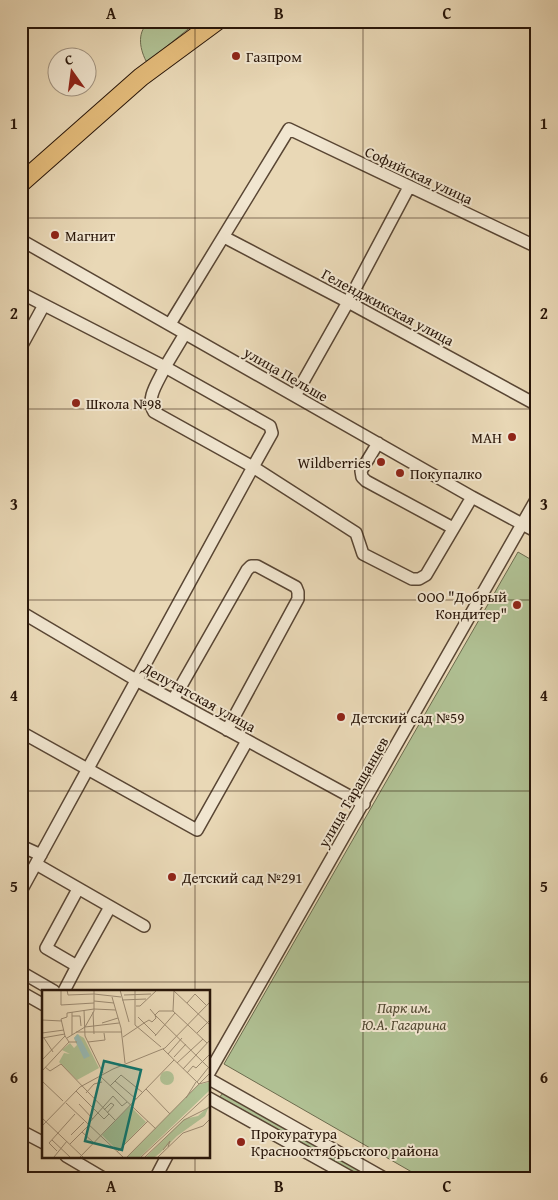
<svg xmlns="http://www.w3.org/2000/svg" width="558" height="1200" font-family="'Gentium Book Plus',serif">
<rect width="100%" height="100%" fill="#e9d8b6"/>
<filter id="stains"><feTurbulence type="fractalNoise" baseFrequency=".004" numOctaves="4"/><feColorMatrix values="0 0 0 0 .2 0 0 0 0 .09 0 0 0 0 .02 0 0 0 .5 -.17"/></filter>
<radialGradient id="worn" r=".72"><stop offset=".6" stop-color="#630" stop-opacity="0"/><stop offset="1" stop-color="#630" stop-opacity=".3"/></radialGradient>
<path fill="#b0c093" stroke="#6c6b4e" d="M150 21H198L150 60 146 61C139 47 137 31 150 21Z
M518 552 537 563V1171L532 1179H424L224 1064Z
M223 1093 375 1179H359L218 1099Z"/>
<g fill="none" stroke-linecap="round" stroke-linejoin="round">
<g stroke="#594634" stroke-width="14">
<path id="minor" d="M224 237 348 302 537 405
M21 240 472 497 537 532
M21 293 165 367 183 337V333
M170 324 289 129 537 247
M21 347 44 305
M165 367 270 426 272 433 253 467 154 412C145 398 159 381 165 367Z
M295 396 348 302 409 187
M378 443 361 471 362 477 366 481 453 528
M21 612 136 680 364 804
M173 700 247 570 251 566H257L296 587 298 592V599L227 730
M21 732 197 830 247 741
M21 846 41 855
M36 864 144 926
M78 889 46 948 77 966 110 907
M21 891 253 467 356 533 363 554 412 579H419L426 575 472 497
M21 972 54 991
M64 991 77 966
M21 992 44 1005
M209 1073 537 498
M209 1079 386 1179
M209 1098 354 1179
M21 1131 44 1143
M66 1156 105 1179
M155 1179 167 1156"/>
</g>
<g stroke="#291609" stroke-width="20">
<path id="highway" d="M21 183 141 77 217 21"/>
</g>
<use href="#minor" stroke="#f1e6d0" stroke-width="11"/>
<use href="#highway" stroke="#e4bc7b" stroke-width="18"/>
</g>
<path fill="none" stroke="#291609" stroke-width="1" stroke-opacity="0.55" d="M195 21V991M363 21V1179M21 218H537M21 409H537M21 600H537M21 791H537M21 982H537M195 1156V1179"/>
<g fill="#8f2418" stroke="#f1e6d0" stroke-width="2">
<circle cx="236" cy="56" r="5"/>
<circle cx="55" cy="235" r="5"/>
<circle cx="76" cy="403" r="5"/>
<circle cx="512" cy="437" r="5"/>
<circle cx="381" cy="462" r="5"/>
<circle cx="400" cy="473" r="5"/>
<circle cx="517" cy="605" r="5"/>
<circle cx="341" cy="717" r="5"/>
<circle cx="172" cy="877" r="5"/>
<circle cx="241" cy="1142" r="5"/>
</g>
<g text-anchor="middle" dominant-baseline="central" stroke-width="4" stroke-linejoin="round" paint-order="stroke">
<g font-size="15" fill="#291609" stroke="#f1e6d0" text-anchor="start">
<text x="246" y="56">Газпром</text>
<text x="65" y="235">Магнит</text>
<text x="86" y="403">Школа №98</text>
<text x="502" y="437" text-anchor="end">МАН</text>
<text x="371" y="462" text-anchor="end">Wildberries</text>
<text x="410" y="473">Покупалко</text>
<text x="507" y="596" text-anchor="end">ООО "Добрый<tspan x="507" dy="17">Кондитер"</tspan></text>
<text x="351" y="717">Детский сад №59</text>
<text x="182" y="877">Детский сад №291</text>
<text x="251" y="1133">Прокуратура<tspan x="251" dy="17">Краснооктябрьского района</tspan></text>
</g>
<g font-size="15" fill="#291609" stroke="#f1e6d0">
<text transform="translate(419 175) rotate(25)">Софийская улица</text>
<text transform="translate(388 307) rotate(28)">Геленджикская улица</text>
<text transform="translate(286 374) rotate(30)">улица Пельше</text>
<text transform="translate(199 697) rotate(29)">Депутатская улица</text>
<text transform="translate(353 792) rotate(-60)">улица Таращанцев</text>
</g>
<g font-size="15" font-style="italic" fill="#524932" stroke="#f1e6d0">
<text x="404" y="1007">Парк им.<tspan x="404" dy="17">Ю.А. Гагарина</tspan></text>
</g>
</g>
<g transform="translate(42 990)">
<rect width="168" height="168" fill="#e9d8b6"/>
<path d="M35 44 42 48 57 78 35 90 17 72 22 63 28 64 20 60 28 53 32 58 35 55 32 48ZM118 88a7 7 0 1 1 14 0a7 7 0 1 1-14 0ZM167 92V101L98 167H85L156 95ZM88 116 104 132 76 161 60 145ZM167 116 163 126 135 146 118 163 113 167H104L142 129 156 126Z" fill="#b0c093"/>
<path d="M36 44 48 66 42 69 32 48Z" fill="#98b9b3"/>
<path fill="none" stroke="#9c8a71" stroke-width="1" d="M19 0V15L52 13M25 0 26 5 52 4M78 0 87 32M93 0V35L119 57M132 1 168 35M52 4 79 7M82 5 109 4M70 7 79 38 83 73M80 10 104 9M52 11 72 13M145 13 153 4 164 15M94 16H98L115 0M108 19 113 25 117 21H131L165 53M42 20 43 46 61 83M131 21 132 0M51 22 52 44M113 25 168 79M30 26H38L39 36M96 27 102 33 107 30 110 32 114 28 113 25M0 30 20 31M60 33 76 28M43 37 52 21V0M34 42H80M0 43 22 40M155 43 168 30M30 45V22M113 46 133 23M81 47 102 33 114 45M0 48 23 44M2 48 11 62M25 48 43 37 77 33M35 52H27L23 46 19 29 25 27V23L52 19 74 20M46 52 63 50 62 43M121 59 157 94 168 91M126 64 140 48M132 67 144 54M0 70 23 46M135 73 161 49M3 77 8 81 19 74 73 130M141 79 168 50M0 81 27 52M145 83 151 76 154 78 168 64M58 86 114 139M0 91 21 111M73 91 94 109M155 92 166 78M68 96 79 85 100 102M104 99 128 124M34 101 62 129 67 124M44 103 52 94 60 92M144 108 154 92M24 113 81 167M37 114 51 129M62 120 69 113 72 115 65 123M0 128 41 167M46 134 71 106 80 116 85 112M0 136 38 97 71 79 123 58 168 12M40 142 52 153M29 145 42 132M10 150 28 167M28 154 46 136M121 160 128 151 126 157M15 161 7 153 33 124M75 162 106 131M12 167 25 151M38 167 132 70M85 167 168 83M99 167 168 103M103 167 142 130 168 117M116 167 141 143 161 136 168 129"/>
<path fill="#0f766e" fill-opacity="0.15" stroke="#0f766e" stroke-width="2.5" d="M62 71 99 80 80 160 43 151Z"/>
<rect width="168" height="168" fill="none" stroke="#291609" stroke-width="2.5"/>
</g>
<rect width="558" height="1200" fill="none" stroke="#e9d8b6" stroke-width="55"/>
<g transform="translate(72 72) rotate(346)"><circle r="24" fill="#f1e6d0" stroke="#a19380"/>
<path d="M0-4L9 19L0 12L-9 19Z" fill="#8f2418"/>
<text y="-8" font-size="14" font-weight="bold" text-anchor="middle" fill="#291609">С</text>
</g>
<rect x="28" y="28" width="502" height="1144" fill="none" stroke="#291609" stroke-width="2"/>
<g font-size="16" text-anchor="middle" font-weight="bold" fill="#291609">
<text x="111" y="19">A</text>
<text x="279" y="19">B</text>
<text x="447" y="19">C</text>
<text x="14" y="129">1</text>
<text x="544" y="129">1</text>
<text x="14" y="319">2</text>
<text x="544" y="319">2</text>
<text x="14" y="510">3</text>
<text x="544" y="510">3</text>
<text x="14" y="701">4</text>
<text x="544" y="701">4</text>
<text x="14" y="892">5</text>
<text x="544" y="892">5</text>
<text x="14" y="1083">6</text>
<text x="544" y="1083">6</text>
<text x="111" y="1192">A</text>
<text x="279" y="1192">B</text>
<text x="447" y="1192">C</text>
</g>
<rect width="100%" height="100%" filter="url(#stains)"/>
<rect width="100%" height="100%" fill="url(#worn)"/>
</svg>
